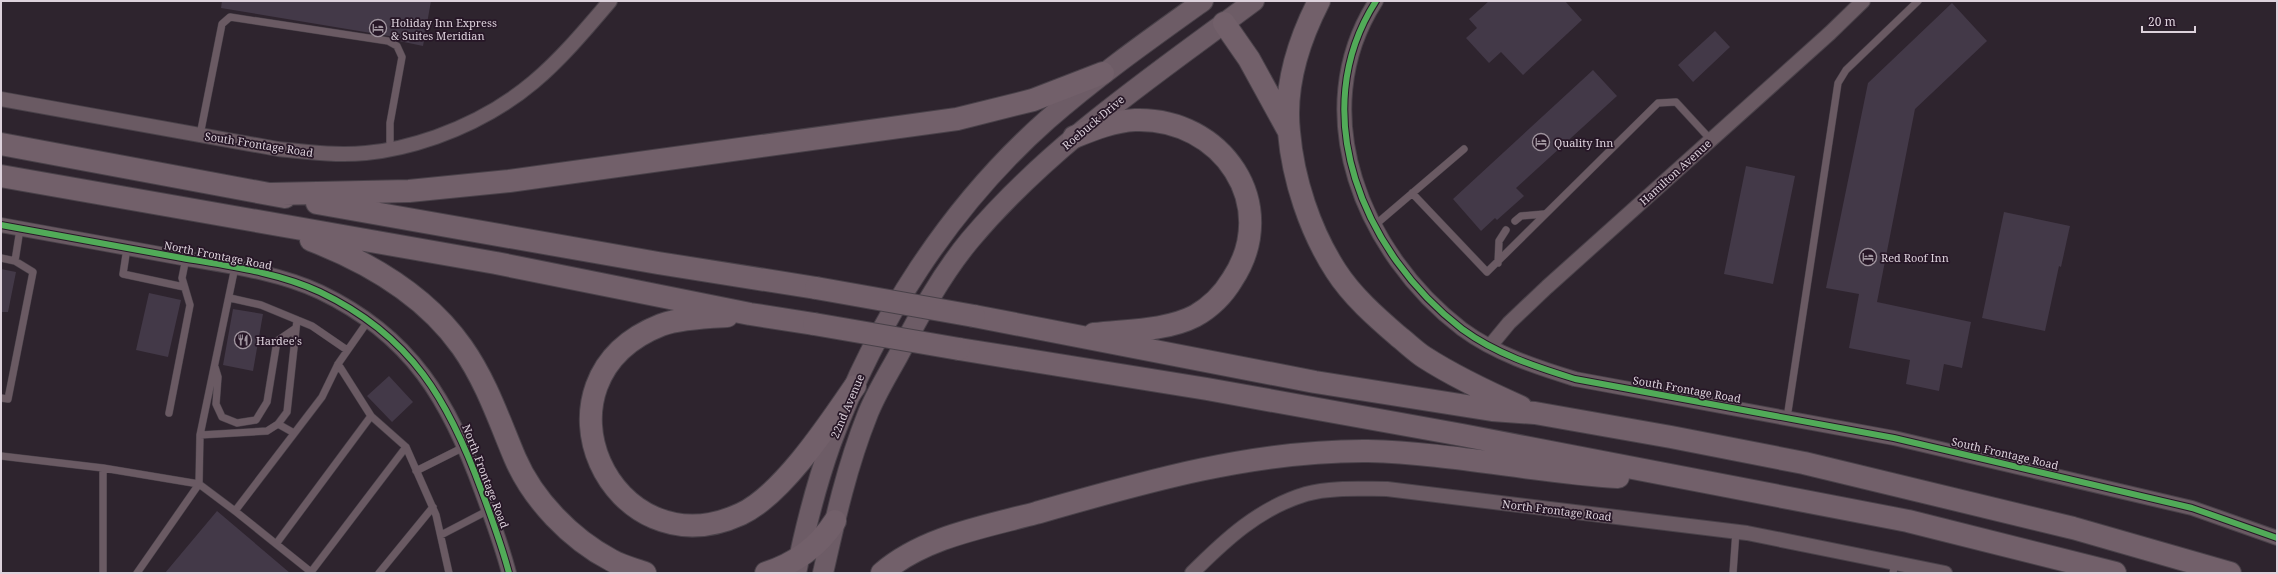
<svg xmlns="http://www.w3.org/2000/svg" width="2278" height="574" font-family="'Noto Serif',serif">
<rect width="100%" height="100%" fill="#2e242e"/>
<path fill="#433948" d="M222 1H431L423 46 399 41 389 36 221 8Z
M1489 1H1565L1582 20 1523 75 1501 52 1489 63 1466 38 1477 28 1469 19Z
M1952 3 1987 41 1915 109 1877 302 1971 322 1962 368 1944 364 1939 391 1906 384 1910 360 1849 348 1859 294 1826 288 1868 83Z
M1715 31 1730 47 1693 82 1678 65Z
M1593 70 1617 96 1516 188 1524 196 1497 220 1495 218 1481 231 1453 199Z
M1746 166 1795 176 1773 284 1724 274Z
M2004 212 2070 226 2061 267 2059 266 2045 331 1982 318Z
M1 269 16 272 8 312H1Z
M149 293 181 300 168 357 136 350Z
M233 309 263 314 253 371 223 365Z
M389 376 413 402 392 422 367 396Z
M217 511 290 573H165Z"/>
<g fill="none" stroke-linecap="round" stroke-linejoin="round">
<g stroke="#494149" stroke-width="8">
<path id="lane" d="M200 135 222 24 230 17 388 41 397 46 402 57 390 123V150
M1412 193 1487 272 1658 103 1676 102 1711 140
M1515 221 1521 216 1544 214
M1375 225 1464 149
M127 248 123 274 184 287
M1 258 15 261 33 272 8 399 1 398
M15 261 20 229
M1498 263 1499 241 1506 230
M230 298 261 305 312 326 347 350
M215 367 218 377 216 404 222 417 237 423 256 420 267 402 277 341 296 328
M169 413 190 305 182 278 186 258
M371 416 406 447
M1787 418 1838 83 1846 70 1918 1
M278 424 294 433
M200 435 267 431 278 424 287 412 297 320
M1 456 103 468
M416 471 464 447
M441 535 489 510
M276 544 371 416 338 364
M311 572 235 511 322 397 338 364 368 321
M103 573V468L199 484 200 435 235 267
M137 573 199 484 235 511
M312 573 311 572 406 447 436 515 449 573
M379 573 433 507
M1733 573 1736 531
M1893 573 1895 562"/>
</g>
<g stroke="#494149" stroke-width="16">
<path id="street" d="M1376 1C1304 113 1364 254 1462 329 1496 354 1536 367 1575 379L1894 438 2192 508 2277 538
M1 99 278 149C307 152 337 156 366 153 390 151 413 145 436 137 519 107 555 66 610 1
M1 225C61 236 122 247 182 258 228 266 277 272 320 292 412 336 449 401 482 492 492 519 502 546 509 573
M1490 346 1509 323 1547 287 1830 33 1863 1
M1192 573C1225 540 1259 508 1306 494 1331 487 1361 489 1387 489L1747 533 1945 573"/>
</g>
<g stroke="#494149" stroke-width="22">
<path id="secondary" d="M796 573C805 529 816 485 831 443 875 322 950 206 1047 120 1096 77 1150 39 1203 1
M823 573C835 520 847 466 867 416 875 395 887 376 898 356 919 316 941 275 970 240 1051 144 1155 75 1254 1"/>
</g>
<g stroke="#494149" stroke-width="24">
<path id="highway" d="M1319 1C1299 40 1284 87 1289 132 1293 179 1310 231 1336 271 1352 296 1376 317 1398 336 1407 343 1415 351 1424 357 1455 377 1487 392 1521 407
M1224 23 1249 59 1288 130
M1074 137C1094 129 1114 121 1135 120 1222 117 1282 205 1232 280 1223 295 1211 307 1195 316 1166 331 1126 330 1094 334
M1 144 285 197
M1 176 496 263 750 314 814 324
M271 194 409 191 509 181 957 119 1033 100 1103 73
M317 203 658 263 816 288
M311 240C368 262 426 296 462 347 486 381 499 420 515 458 533 500 571 539 611 560 621 566 634 569 645 573
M727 316C707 317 679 318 661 325 522 380 611 574 741 514 782 495 829 424 855 386
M974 316 1315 382 1492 410 1535 413 1671 437 1804 463 2073 528 2230 573
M959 349 1207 389 1462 435 1908 521 2115 573
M766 573C794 564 819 546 835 521
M882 573C924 537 984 527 1036 513 1144 482 1254 450 1368 451 1451 453 1534 472 1618 477"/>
</g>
<use href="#lane" stroke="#6a5a63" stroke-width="7"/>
<use href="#street" stroke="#6a5a63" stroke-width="14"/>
<use href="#secondary" stroke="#6d5c66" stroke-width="20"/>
<use href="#highway" stroke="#72606a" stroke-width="22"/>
<g stroke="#494149" stroke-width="24" stroke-linecap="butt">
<path id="highway-bridge" d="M816 288 974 316
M814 324 959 349"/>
</g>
<use href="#highway-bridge" stroke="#72606a" stroke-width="22"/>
<g stroke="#271727" stroke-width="8">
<path id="cycleway" d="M1376 1C1304 113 1364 254 1462 329 1496 354 1536 367 1575 379L1894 438 2192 508 2277 538
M1 225C61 236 122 247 182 258 228 266 277 272 320 292 412 336 449 401 482 492 492 519 502 546 509 573"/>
</g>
<use href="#cycleway" stroke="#51ab58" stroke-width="6"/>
</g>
<defs>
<g id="hotel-ring" transform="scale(0.9)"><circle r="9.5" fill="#271727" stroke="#a0959f" stroke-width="1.5"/><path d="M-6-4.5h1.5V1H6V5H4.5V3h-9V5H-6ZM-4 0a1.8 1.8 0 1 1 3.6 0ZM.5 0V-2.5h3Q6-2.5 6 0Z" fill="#a0959f"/></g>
<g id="restaurant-ring" transform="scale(0.9)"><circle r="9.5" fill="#271727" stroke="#a0959f" stroke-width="1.5"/><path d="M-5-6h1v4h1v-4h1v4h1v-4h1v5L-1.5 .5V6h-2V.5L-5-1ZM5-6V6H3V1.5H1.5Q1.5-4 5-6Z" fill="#a0959f"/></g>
</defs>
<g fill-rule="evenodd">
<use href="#hotel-ring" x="378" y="28"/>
<use href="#hotel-ring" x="1541" y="142"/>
<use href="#hotel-ring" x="1868" y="257"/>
<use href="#restaurant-ring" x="243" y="340"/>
</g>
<g text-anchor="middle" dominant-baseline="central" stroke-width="3.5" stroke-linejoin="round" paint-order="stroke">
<g font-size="11" fill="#ddd2dc" stroke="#271727" text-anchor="start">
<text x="391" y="22">Holiday Inn Express<tspan x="391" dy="13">&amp; Suites Meridian</tspan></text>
<text x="1554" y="142">Quality Inn</text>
<text x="1881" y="257">Red Roof Inn</text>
<text x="256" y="340">Hardee's</text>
</g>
<g font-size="11" fill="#ddd2dc" stroke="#271727">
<text transform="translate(1093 122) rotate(-40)">Roebuck Drive</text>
<text transform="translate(259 144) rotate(9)">South Frontage Road</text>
<text transform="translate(1675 172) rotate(-42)">Hamilton Avenue</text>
<text transform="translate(218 255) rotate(11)">North Frontage Road</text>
<text transform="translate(1687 389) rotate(10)">South Frontage Road</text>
<text transform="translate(847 406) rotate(-67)">22nd Avenue</text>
<text transform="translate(2005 453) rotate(13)">South Frontage Road</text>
<text transform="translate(486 476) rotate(69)">North Frontage Road</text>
<text transform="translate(1557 510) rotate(7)">North Frontage Road</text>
</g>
</g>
<rect width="2278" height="574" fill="none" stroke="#ddd2dc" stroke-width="4"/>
<path d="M2142 26v6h53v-6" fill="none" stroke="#ddd2dc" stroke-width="2"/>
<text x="2148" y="26" font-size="12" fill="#ddd2dc" stroke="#271727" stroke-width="3" paint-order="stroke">20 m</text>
</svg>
